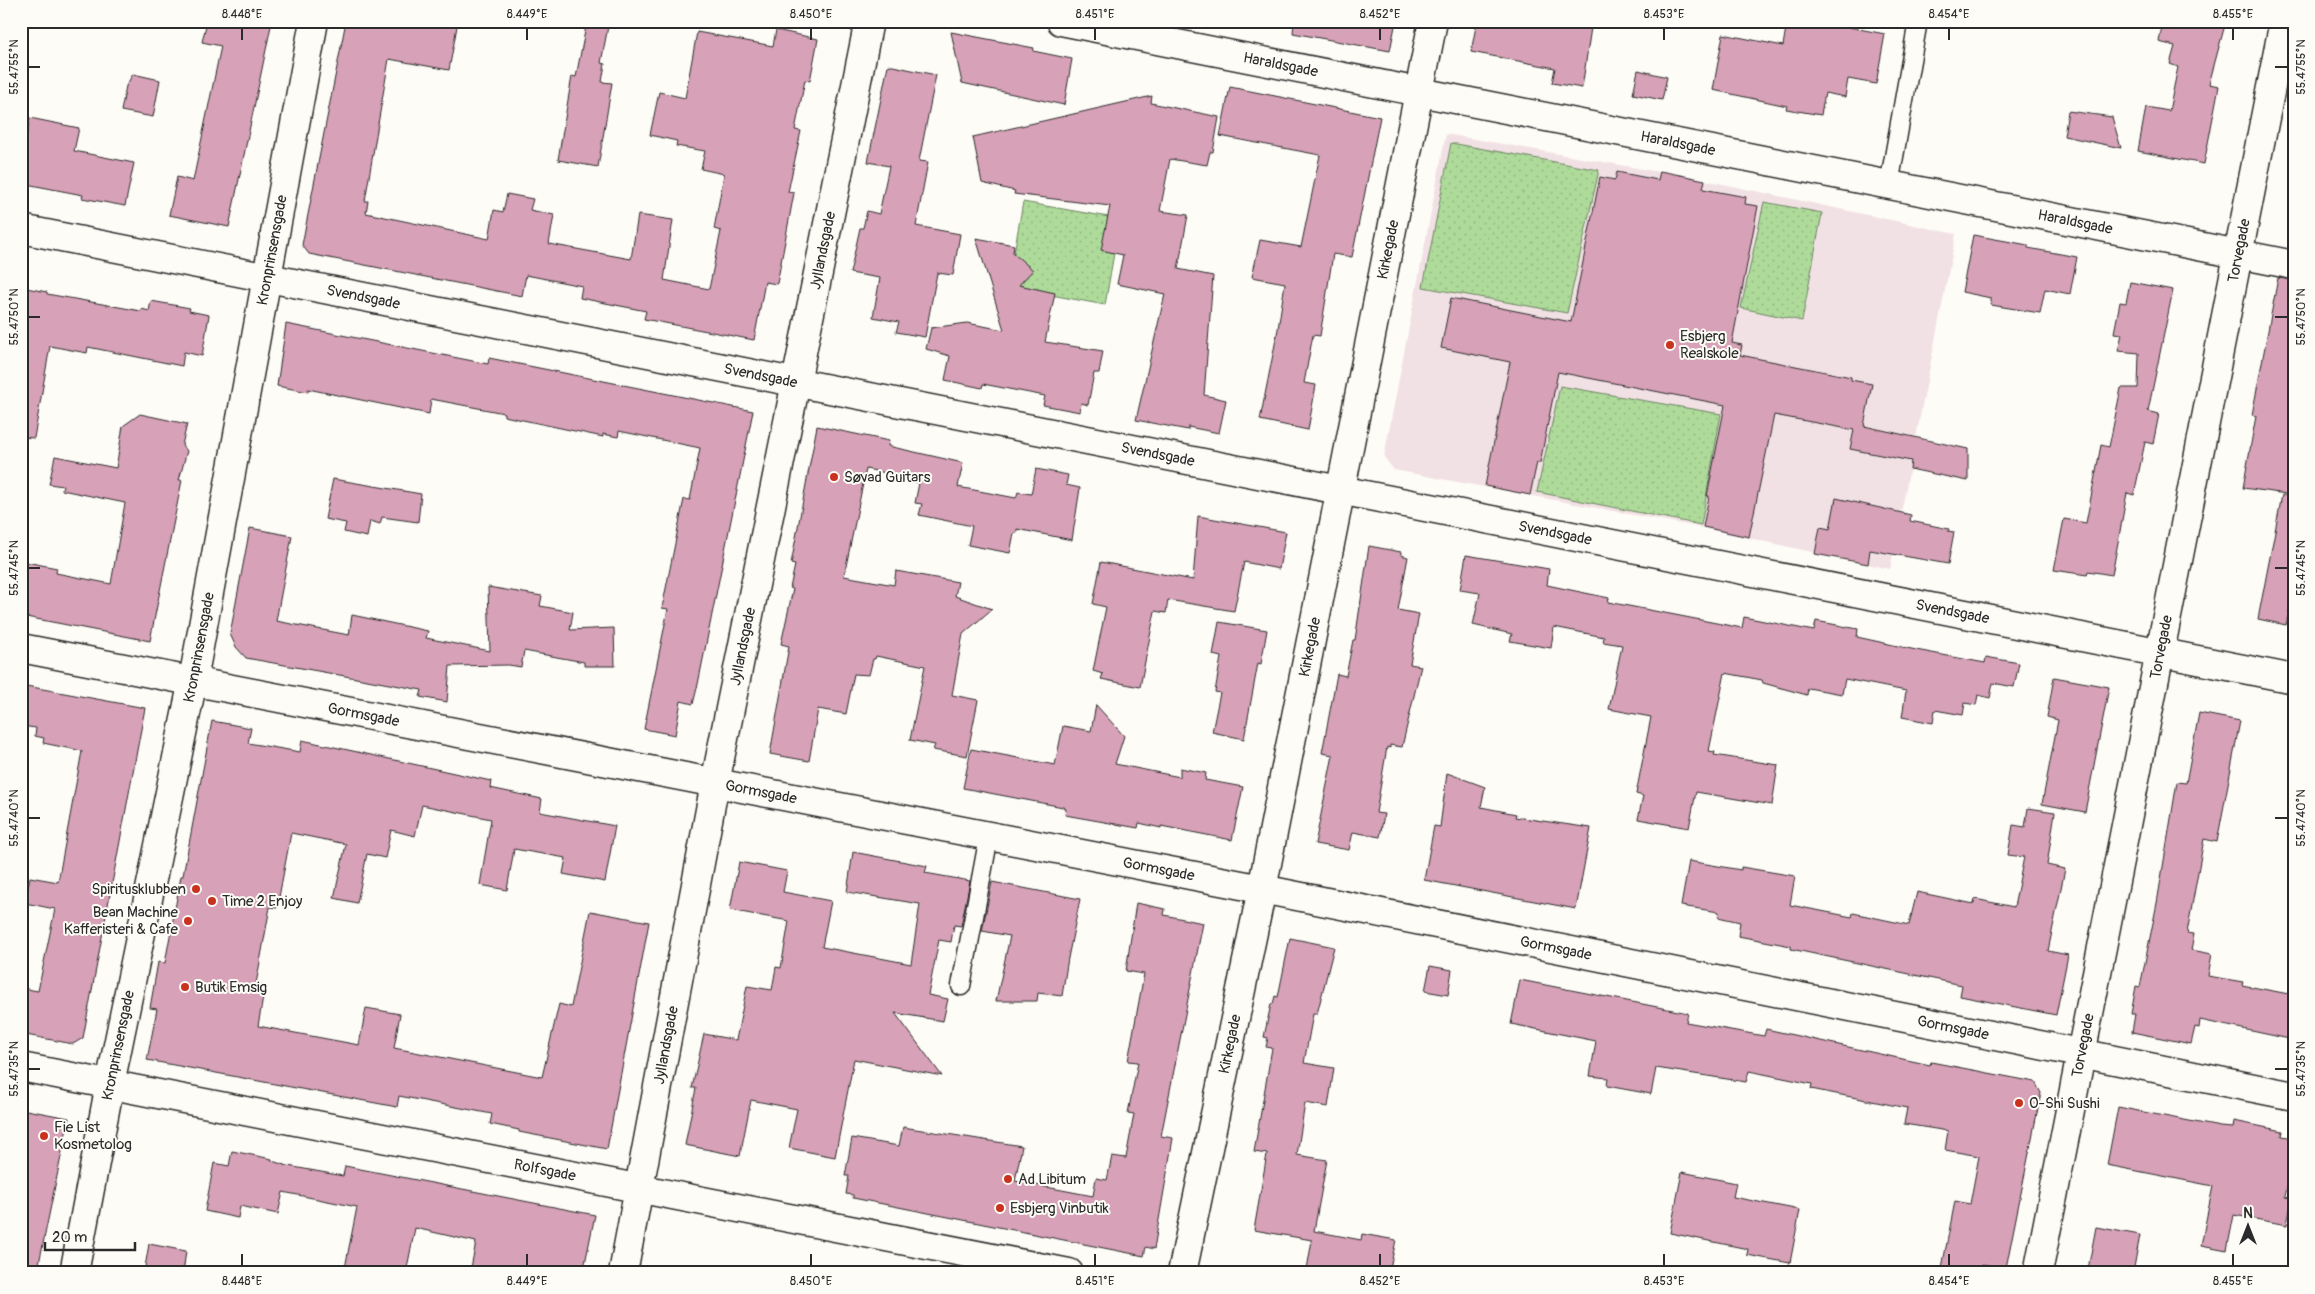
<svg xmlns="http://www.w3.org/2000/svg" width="2315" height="1294" font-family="Pangolin,sans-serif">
<defs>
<pattern id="green-dots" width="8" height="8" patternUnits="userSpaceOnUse" patternTransform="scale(1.25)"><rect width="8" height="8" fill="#aedb9a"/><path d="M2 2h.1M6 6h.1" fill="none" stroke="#96bc85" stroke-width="1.8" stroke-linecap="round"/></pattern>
</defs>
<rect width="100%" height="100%" fill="#fdfcf7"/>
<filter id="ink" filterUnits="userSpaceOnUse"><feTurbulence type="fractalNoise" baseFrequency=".02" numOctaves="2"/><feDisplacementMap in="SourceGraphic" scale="10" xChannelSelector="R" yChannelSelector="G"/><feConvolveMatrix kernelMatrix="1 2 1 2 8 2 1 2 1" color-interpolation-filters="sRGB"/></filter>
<g filter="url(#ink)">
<path fill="#f2e1e4" d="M1446 134 1704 180 1956 234 1890 569 1703 528 1394 470 1384 457Z"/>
<path fill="url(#green-dots)" stroke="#6c8362" d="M1451 143 1599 170 1567 313 1423 287Z
M1023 202 1120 219 1105 305 1008 287Z
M1764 202 1822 213 1802 321 1741 308Z
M1560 386 1721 414 1701 525 1537 492Z"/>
<path fill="#d7a1b7" stroke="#2b2b2b" d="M207 21H272L229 227 169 215 177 177 193 181 221 46 202 42Z
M346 21H458L449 70 389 59 365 201H368L366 213 489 239 494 210 503 212 507 194 533 199 530 210 554 215 549 244 631 259 638 215 673 220 664 280 709 289 721 231 714 229 724 174 701 169 705 151 676 146 677 141 650 135 659 92 685 98 697 32 773 46 776 30 818 39 810 81 805 80 795 130 801 131 788 192 794 193 777 284 765 282 754 340 644 319 646 311 580 298 582 286 526 275 522 296 309 254 302 245Z
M587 21H609L601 63 605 64 602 82 612 83 598 167 558 160 572 76 576 77Z
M1294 21H1396L1390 51 1293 33Z
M1477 21H1592L1582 88 1552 83 1555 68 1471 52Z
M1787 21H1817L1885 34 1876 84 1848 79 1845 97 1825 93 1821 115 1786 109 1787 106 1713 90 1723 34 1783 46Z
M2163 21H2226L2209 84 2219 86 2204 164 2138 151 2146 107 2169 111 2178 67 2170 64 2175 46 2159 42Z
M951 32 1034 48 1033 51 1072 59 1064 105 962 83Z
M888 65 936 75 919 161 928 162 916 226 960 234 953 275 937 273 925 337 896 332 899 322 873 317 880 278 850 273 860 228H863L867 211 879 214 889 166 868 162Z
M1638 70 1667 77 1662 100 1633 94Z
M133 74 160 80 153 117 121 111 126 86Z
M1230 87 1380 117 1352 257 1333 254 1320 336 1313 335 1304 383 1316 385 1308 430 1260 420 1278 329 1285 283 1252 277 1260 240 1301 247 1320 155 1220 136Z
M1152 96 1151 103 1219 117 1213 152H1210L1207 165 1170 159 1160 211 1188 215 1178 269 1213 276 1204 395 1226 400 1219 433 1188 427V430L1136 420 1165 294 1117 284 1123 255 1101 250 1110 206 1014 194 1015 191 982 183 973 137Z
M2068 111 2112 117 2121 148 2064 136Z
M30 118 79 128 74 151 134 163 125 206 82 198 83 195 21 183V164Z
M1660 171 1705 180 1703 189 1746 197 1745 204 1758 206 1732 343 1742 345 1740 355 1851 377V380L1872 384 1864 426 1968 449V481L1910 469 1911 461 1850 449 1854 430 1774 415 1749 537 1703 527 1709 496H1707L1725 405 1558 372 1540 463 1537 462 1530 495 1485 486 1510 362 1441 348 1451 298 1571 322 1600 177 1615 180 1617 172 1658 180Z
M1973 235 2028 245V248L2077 257 2070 294 2045 289 2040 313 1991 305V298L1962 292Z
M976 238 1014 245 1013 253 1033 270 1019 285 1055 293 1045 342 1103 351 1099 373H1094L1088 405 1081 403 1080 412 1043 405 1045 396 983 384 982 388 945 380 950 356 926 349 931 328 967 323 1004 330Z
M2278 278 2294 280V495L2243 488 2256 416 2252 415Z
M2130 282 2173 290 2148 411 2159 414 2153 444 2145 442 2134 495 2127 493 2112 575 2088 571 2087 575 2054 570 2064 519 2086 523 2101 445 2109 447 2121 388H2138L2139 353 2118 351 2122 334 2114 333 2120 302 2126 303Z
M21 287 47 292V294L141 311 142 309 149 311 151 301 190 308 189 311 209 315 202 356 184 352 182 366 88 347 87 353 50 346 34 438 21 437Z
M286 324 488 364 489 358 753 411 698 684 693 704 681 701 675 735 644 729 668 609 662 608 684 499 690 500 700 448 619 431 618 437 603 434V437L504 416V413L431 399 429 414 308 389V392L277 386Z
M140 414 187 424 182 445 187 451 179 480H182L150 641 21 616V561L57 568 56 573 111 584 125 503 62 490 63 486 49 484 55 456 116 468 123 426Z
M817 426 889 441 888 446 963 463 958 487 1016 498 1018 492 1031 494 1036 469 1068 475 1066 485 1080 488 1072 540 1017 529V533H1014L1010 553 968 545 972 526 919 515 922 504 915 503 919 483 911 481V478L866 469 844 576 894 585 896 571 958 582 955 596 992 609 963 634 952 695 978 700 967 756 933 750 935 745 910 740 925 666 876 656 875 659H873L869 675 854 674 846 714 818 709 809 761 770 754 789 646 781 644 793 589 790 588 795 565 791 564Z
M333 479 421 494 418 522 382 517 380 524 370 521 367 537 344 532 346 523 325 519Z
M2282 495 2294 496V589L2286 625 2258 619Z
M1836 498 1911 515 1910 521 1949 529 1948 531 1954 532 1948 564 1870 550 1868 564 1815 554 1820 527 1830 529Z
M1198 516 1286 532 1279 569 1244 562 1234 611 1168 600 1166 613 1155 611 1140 687 1101 679 1103 674 1093 671 1106 607 1093 604 1101 562 1193 580Z
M250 528 292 536 276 621 349 635 352 615 428 631 426 638 490 651 488 587 542 596 540 606 573 612 570 630 614 628 615 666H584V662L524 651 521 667 509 665 450 666 447 702 420 697 422 690 246 658 236 647 230 634Z
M1369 546 1401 552V555L1408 557 1398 610 1419 614 1410 664 1421 666 1402 747 1390 745V748L1387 747 1376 813 1384 814 1380 837 1353 832 1349 850 1315 844 1333 755 1322 753 1337 674 1346 676 1353 640H1355Z
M1466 555 1549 569 1547 585 1609 598 1608 602 1742 628 1744 617 1814 631 1816 621 1858 629 1857 637 1916 650 1985 663 1986 657 2019 663 2014 687 1993 683 1990 698 1978 695 1976 705 1965 703 1963 715 1935 710 1933 723 1902 717 1906 691 1845 679 1842 694 1808 688 1807 695 1763 683 1762 680 1725 673 1709 751 1715 752 1714 755 1778 765 1772 805 1696 792 1689 828 1638 819 1643 796 1636 794 1651 717 1609 709 1622 645 1603 642 1604 637 1554 627 1551 648 1510 641 1512 634 1473 625 1480 593 1460 590Z
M1219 622 1267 630 1261 664 1258 663 1244 739 1212 732 1220 693 1215 692 1221 657 1213 655Z
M2054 677 2109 687 2085 812 2042 804 2058 720 2047 717Z
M21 685 145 708 83 1038 73 1044 21 1034V988L38 991 55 909 25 903 30 877 58 882 82 751 43 743 44 738 35 736 36 728 21 726Z
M1096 705 1124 736 1115 764 1180 777V768L1206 773 1205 780 1243 787 1232 840 1161 826V828L1139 823 1138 828 1065 815 1066 809 1063 807 963 788 971 749 1055 765 1063 726 1091 731Z
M2199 713 2240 721 2217 842 2204 839 2187 933 2194 934 2191 950 2212 954 2208 976 2243 982 2242 985 2294 995V1040L2200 1020 2199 1028 2195 1027 2191 1044 2132 1032 2135 1014H2131L2136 986 2140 987 2157 903 2177 782 2186 783Z
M212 721 251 728 248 743 300 752 302 740 491 781 490 788 542 799 540 812 615 826 605 882 563 874 566 858 514 849 507 890 480 885 491 819 422 805 415 836 391 830 385 858 367 854 357 903 334 898 346 844 291 833 277 908 270 907 256 984 265 986 258 1026 359 1045 366 1008 400 1014 394 1048 542 1077 559 1004 571 1007 590 911 649 922 607 1149 519 1132V1130L490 1124 492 1114 399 1096 397 1107 147 1060 157 1009 150 1008 158 962 165 963 181 876H183Z
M1447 773 1485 787 1481 807 1516 814 1515 817 1591 828 1576 909 1424 880 1434 826 1440 827Z
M2028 808 2055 812 2047 865 2065 869 2048 951 2068 955 2056 1015 1960 996 1962 985 1791 949V946L1738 936 1740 922 1718 917 1719 912 1681 906 1689 861 1741 870V867L1795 876 1790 905 1852 917 1853 913 1909 925 1917 892 1974 904 1975 899 2014 907 2024 857 2008 855 2013 825 2025 827Z
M853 852 927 866 925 873 970 881 961 926 954 925 951 942 939 940 928 995 948 999 943 1021 895 1013 942 1076 854 1059 835 1157 789 1148 797 1109 751 1100 740 1156 685 1145 696 1088H692L704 1034 736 1040 747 986 772 990 776 967 781 968 789 921 730 910 739 862 787 871 783 892 831 901 822 947 911 964 920 904 847 892Z
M992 882 1080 899 1068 958 1062 996 1038 993 1037 1001H996L1010 936 982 931Z
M1136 903 1165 909 1164 915 1203 923 1161 1136 1173 1138 1154 1249 1146 1247 1144 1256 853 1198V1195L846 1194 849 1176H845L852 1138 899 1146 903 1127 1022 1146 1015 1181 1093 1196 1096 1178 1107 1180 1112 1156 1126 1158 1134 1114 1128 1113 1138 1062 1128 1061 1144 974 1126 971Z
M1290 938 1334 947 1317 1014H1313L1304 1063 1334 1068 1328 1107 1305 1103 1297 1155 1327 1160 1314 1231 1361 1240 1362 1234 1396 1240 1389 1273H1323L1307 1269 1312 1240 1254 1230 1267 1154 1254 1152 1272 1048 1266 1047 1268 1038 1264 1037 1271 1004H1273L1275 996 1278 997Z
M1430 966 1452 970 1448 995 1425 991Z
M1520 980 1688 1013 1686 1022 1764 1036 1766 1029 1930 1065 1931 1062 2035 1082 2041 1093 2006 1268 1982 1264 1980 1273H1941L1955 1201 1970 1204 1979 1156 1945 1150 1948 1131 1904 1124 1907 1108 1811 1089 1812 1084 1749 1071 1746 1082 1656 1068 1651 1094 1607 1086 1608 1078 1590 1076 1596 1041 1511 1024Z
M2118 1107 2220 1127 2233 1128 2234 1121 2283 1131 2282 1136 2294 1138V1157L2285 1197 2292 1198 2287 1225 2234 1215 2227 1250 2201 1245 2213 1186 2107 1165Z
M21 1109 69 1118 37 1273H21Z
M232 1151 272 1159V1161L288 1166 343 1176 345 1166 595 1215 583 1273H470L476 1242 415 1228 406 1273H344L357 1207 283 1192 278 1214 240 1206 238 1218 205 1211 214 1163 229 1166Z
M1682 1172 1736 1183 1733 1197 1800 1210 1790 1263 1747 1255 1748 1249 1670 1233Z
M2096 1227 2140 1235 2133 1273H2108L2088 1269Z
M149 1244 186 1251 183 1273H144Z"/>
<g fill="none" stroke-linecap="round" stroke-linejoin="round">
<g stroke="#2b2b2b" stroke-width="21">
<path id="service" d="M1889 185 1918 21
M961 986 989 836"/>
</g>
<g stroke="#2b2b2b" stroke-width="31">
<g id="minor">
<path id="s1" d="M1061 21 2294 265"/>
<path id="s2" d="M21 229 2294 679"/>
<path id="s3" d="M21 648 1262 889 2294 1096"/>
<path id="s4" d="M21 1067 1069 1273"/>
<path id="s5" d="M74 1273 110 1084 193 680 314 21"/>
<path id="s6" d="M623 1273 715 783 869 21"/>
<path id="s7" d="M1182 1273 1262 889 1433 21"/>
</g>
</g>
<g stroke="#2b2b2b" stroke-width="31">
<g id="tertiary">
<path id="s8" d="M2038 1273 2284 21"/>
</g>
</g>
<use href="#service" stroke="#fdfcf7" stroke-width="18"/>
<use href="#minor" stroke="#fdfcf7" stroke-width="28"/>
<use href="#tertiary" stroke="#fdfcf7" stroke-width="28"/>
</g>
</g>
<path fill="none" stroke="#2b2b2b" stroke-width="2" d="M242 28V40M527 28V40M811 28V40M1095 28V40M1380 28V40M1664 28V40M1949 28V40M2233 28V40M28 67H40M2275 67H2288M28 317H40M2275 317H2288M28 568H40M2275 568H2288M28 818H40M2275 818H2288M28 1069H40M2275 1069H2288M242 1254V1266M527 1254V1266M811 1254V1266M1095 1254V1266M1380 1254V1266M1664 1254V1266M1949 1254V1266M2233 1254V1266"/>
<g fill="#c8321e" stroke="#fdfcf7" stroke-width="2">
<circle cx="1670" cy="345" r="5"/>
<circle cx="834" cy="477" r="5"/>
<circle cx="196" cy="889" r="5"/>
<circle cx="212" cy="901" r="5"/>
<circle cx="188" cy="921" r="5"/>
<circle cx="185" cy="987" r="5"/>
<circle cx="2019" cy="1103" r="5"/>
<circle cx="44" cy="1136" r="5"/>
<circle cx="1008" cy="1179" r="5"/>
<circle cx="1000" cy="1208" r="5"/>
</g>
<g text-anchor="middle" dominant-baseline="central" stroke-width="4" stroke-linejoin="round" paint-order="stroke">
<g font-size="15" fill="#2b2b2b" stroke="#fdfcf7">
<text stroke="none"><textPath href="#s1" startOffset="224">Haraldsgade</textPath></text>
<text stroke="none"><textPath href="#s1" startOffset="629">Haraldsgade</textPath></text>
<text stroke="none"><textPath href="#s1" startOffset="1034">Haraldsgade</textPath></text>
<text stroke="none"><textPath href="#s6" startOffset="1042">Jyllandsgade</textPath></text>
<text stroke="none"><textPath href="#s5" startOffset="1042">Kronprinsensgade</textPath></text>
<text stroke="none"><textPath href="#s7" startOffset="1044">Kirkegade</textPath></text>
<text stroke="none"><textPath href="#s8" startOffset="1042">Torvegade</textPath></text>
<text stroke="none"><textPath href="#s2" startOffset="349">Svendsgade</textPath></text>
<text stroke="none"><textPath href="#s2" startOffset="754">Svendsgade</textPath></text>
<text stroke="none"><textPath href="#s2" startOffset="1159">Svendsgade</textPath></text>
<text stroke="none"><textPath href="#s2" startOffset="1564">Svendsgade</textPath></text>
<text stroke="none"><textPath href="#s2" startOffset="1969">Svendsgade</textPath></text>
<text stroke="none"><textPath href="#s6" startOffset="638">Jyllandsgade</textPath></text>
<text stroke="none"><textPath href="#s7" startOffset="639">Kirkegade</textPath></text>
<text stroke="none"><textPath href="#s8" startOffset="638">Torvegade</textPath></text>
<text stroke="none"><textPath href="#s5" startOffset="638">Kronprinsensgade</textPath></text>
<text stroke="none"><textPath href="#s3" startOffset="349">Gormsgade</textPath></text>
<text stroke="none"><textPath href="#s3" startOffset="754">Gormsgade</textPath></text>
<text stroke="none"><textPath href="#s3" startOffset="1159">Gormsgade</textPath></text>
<text stroke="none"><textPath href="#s3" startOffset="1564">Gormsgade</textPath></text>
<text stroke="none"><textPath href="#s3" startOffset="1969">Gormsgade</textPath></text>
<text stroke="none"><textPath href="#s6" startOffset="232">Jyllandsgade</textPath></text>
<text stroke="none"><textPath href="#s7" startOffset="234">Kirkegade</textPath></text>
<text stroke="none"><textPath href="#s8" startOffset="232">Torvegade</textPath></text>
<text stroke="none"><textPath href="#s5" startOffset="232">Kronprinsensgade</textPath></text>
<text stroke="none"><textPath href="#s4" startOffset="534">Rolfsgade</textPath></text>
</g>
<g font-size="15" fill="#2b2b2b" stroke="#fdfcf7" text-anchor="start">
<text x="1680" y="336">Esbjerg<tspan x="1680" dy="17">Realskole</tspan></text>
<text x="844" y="477">Søvad Guitars</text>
<text x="186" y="889" text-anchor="end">Spiritusklubben</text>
<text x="222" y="901">Time 2 Enjoy</text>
<text x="178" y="912" text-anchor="end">Bean Machine<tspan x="178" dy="17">Kafferisteri &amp; Cafe</tspan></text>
<text x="195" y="987">Butik Emsig</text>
<text x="2029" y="1103">O-Shi Sushi</text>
<text x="54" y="1127">Fie List<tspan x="54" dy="17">Kosmetolog</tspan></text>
<text x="1018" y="1179">Ad Libitum</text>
<text x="1010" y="1208">Esbjerg Vinbutik</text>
</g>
</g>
<rect width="2315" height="1294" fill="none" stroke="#fdfcf7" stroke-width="55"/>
<g transform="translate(2248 1226)" stroke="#fdfcf7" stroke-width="4" paint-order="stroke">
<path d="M0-4L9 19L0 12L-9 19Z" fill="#2b2b2b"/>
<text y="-8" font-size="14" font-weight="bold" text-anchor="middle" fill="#2b2b2b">N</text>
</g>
<path d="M45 1242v8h90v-8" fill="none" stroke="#2b2b2b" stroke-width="2.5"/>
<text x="52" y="1242" font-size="15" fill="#2b2b2b" stroke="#fdfcf7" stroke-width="4" paint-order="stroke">20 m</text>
<rect x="28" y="28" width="2260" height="1238" fill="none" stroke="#2b2b2b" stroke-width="2"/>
<g font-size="12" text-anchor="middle" fill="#2b2b2b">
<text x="242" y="18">8.448°E</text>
<text x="527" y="18">8.449°E</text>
<text x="811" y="18">8.450°E</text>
<text x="1095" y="18">8.451°E</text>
<text x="1380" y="18">8.452°E</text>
<text x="1664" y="18">8.453°E</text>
<text x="1949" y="18">8.454°E</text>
<text x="2233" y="18">8.455°E</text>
<text transform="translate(14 67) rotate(-90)" y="4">55.4755°N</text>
<text transform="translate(2301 67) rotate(-90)" y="4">55.4755°N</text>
<text transform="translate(14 317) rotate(-90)" y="4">55.4750°N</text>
<text transform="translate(2301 317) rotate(-90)" y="4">55.4750°N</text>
<text transform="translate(14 568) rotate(-90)" y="4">55.4745°N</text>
<text transform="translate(2301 568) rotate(-90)" y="4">55.4745°N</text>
<text transform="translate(14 818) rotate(-90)" y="4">55.4740°N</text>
<text transform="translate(2301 818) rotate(-90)" y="4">55.4740°N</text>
<text transform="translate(14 1069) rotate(-90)" y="4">55.4735°N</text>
<text transform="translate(2301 1069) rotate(-90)" y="4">55.4735°N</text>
<text x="242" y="1285">8.448°E</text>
<text x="527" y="1285">8.449°E</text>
<text x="811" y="1285">8.450°E</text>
<text x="1095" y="1285">8.451°E</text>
<text x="1380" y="1285">8.452°E</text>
<text x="1664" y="1285">8.453°E</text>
<text x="1949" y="1285">8.454°E</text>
<text x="2233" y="1285">8.455°E</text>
</g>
</svg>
